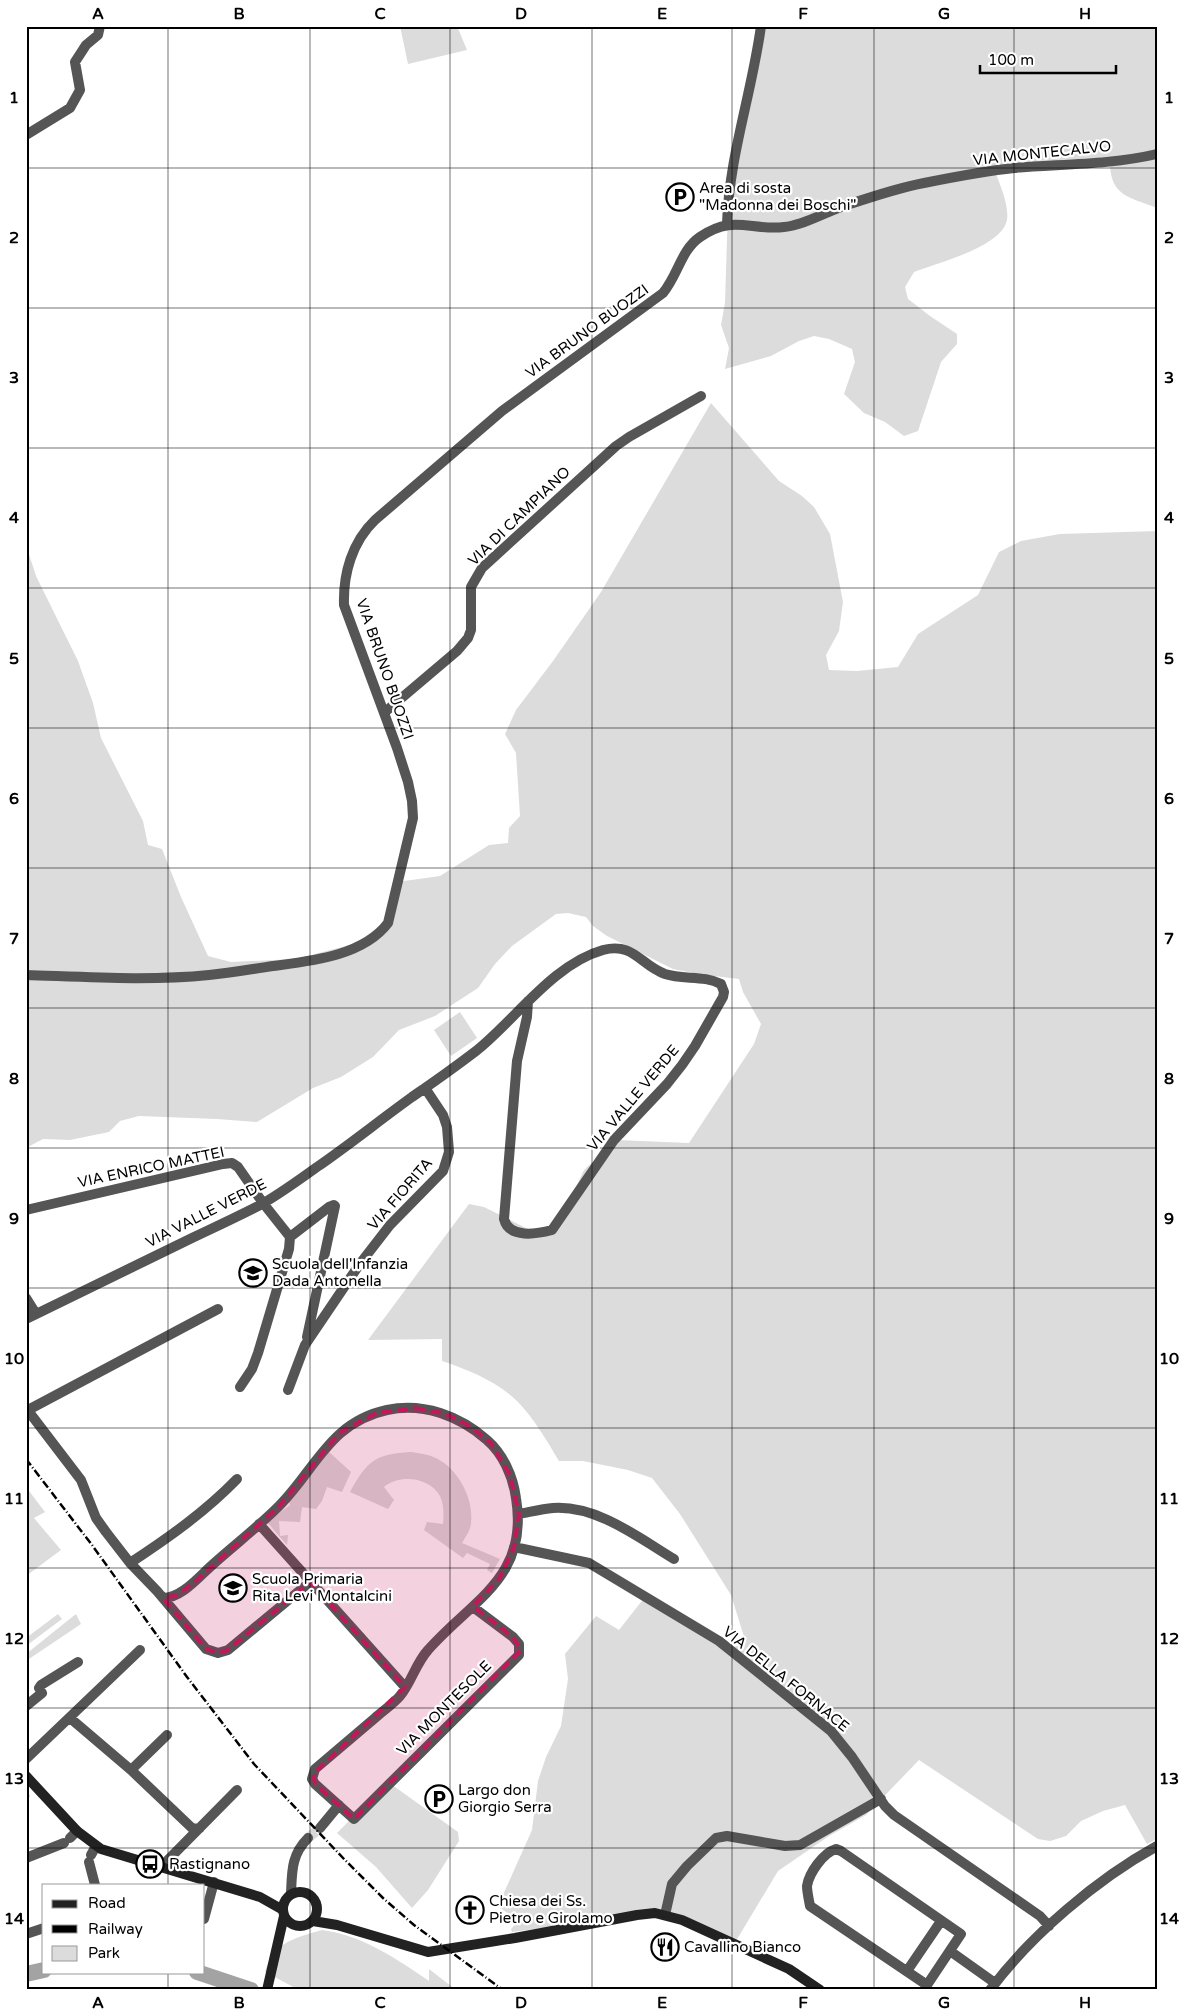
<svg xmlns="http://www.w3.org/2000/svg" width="1183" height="2016" font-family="'Varela Round',sans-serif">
<rect width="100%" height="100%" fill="#fff"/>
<path fill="#dcdcdc" d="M400 26H457L467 50 408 64Z
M764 26H1157V208C1129 197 1110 196 1110 162L996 174C1001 187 1009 206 1007 220 1002 247 937 263 914 272L905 287 908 299 930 316 957 334V344L941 362 918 431 904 436 885 422 864 413 844 394 855 362 852 349 829 339 814 336 799 341 771 356 725 369 729 348 721 325 725 303 728 208Z
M711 403 779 481 802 496 814 507 830 534 843 602 839 631 826 655 829 670 857 671 898 667 918 634 978 595 999 552 1021 541 1060 534 1157 531V1839L1147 1844 1125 1805 1103 1811 1081 1821 1066 1836 1050 1841 1038 1839 919 1760 866 1815 829 1836 778 1871 736 1941 653 1914 512 1932 511 1929 518 1921 498 1906 532 1830 538 1781 546 1757 561 1726 568 1679 565 1654 596 1616 619 1630 645 1597 728 1649 746 1643 731 1595 680 1514 652 1478 628 1470 583 1461H559C547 1441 534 1418 517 1401 496 1381 469 1370 442 1361V1339L368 1340 469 1204 484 1207 528 1229 549 1227 564 1212 584 1170 616 1140 689 1143 754 1044 761 1024 743 992 739 979 698 974 673 969 607 936 593 926 586 917 568 913 556 914 512 946 495 964 478 988 435 1016 399 1030 373 1057 341 1077 313 1088 257 1122 217 1119 139 1116 120 1121 109 1132 70 1140 43 1139 26 1148V545L36 576 78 661 93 703 101 738 143 821 148 845 162 849 181 897 208 956 231 962 296 959 361 942 377 932 388 917 397 882 440 876 489 845 508 843 509 828 520 816 516 753 505 734 516 710 553 661 601 592Z
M460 1012 477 1038 451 1056 434 1030Z
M329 1452 351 1472 342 1492 327 1487 322 1501 316 1509 302 1507 300 1522 279 1521 280 1536 288 1535 287 1545 267 1522 290 1505 289 1502Z
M411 1452C418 1453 425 1454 431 1456 455 1464 474 1496 471 1522 471 1530 466 1536 462 1543L500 1559 492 1573 487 1570 490 1564 467 1553 463 1558 424 1530 427 1522 443 1524C444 1515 444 1505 440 1496 429 1477 400 1474 384 1487L394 1500 388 1509 350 1492C367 1461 375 1454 411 1452Z
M26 1487 45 1512 34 1518 61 1550 26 1576Z
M58 1614 62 1619 26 1646V1638Z
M76 1614 81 1624 26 1661V1654Z
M388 1782 458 1832 459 1841 428 1890 412 1908 376 1867 337 1833Z
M322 1930C362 1935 397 1959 429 1981V1969L456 1990H299L265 1972C273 1942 295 1938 322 1930Z"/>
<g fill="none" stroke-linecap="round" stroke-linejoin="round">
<path stroke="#a3a3a3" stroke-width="16" d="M197 1972 251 1990
M26 1974 44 1970"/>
<path stroke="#d9d9d9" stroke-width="10" stroke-dasharray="10 5" stroke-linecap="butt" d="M26 1793 28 1792
M308 1838 320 1828"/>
<path stroke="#555" stroke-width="10" d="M26 135 70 108 80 90 75 62 86 45 98 35 100 26
M727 224C729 156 752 93 761 26
M385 712 457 651 468 638 471 630V587L482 568 616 446 629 437 701 396
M26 1210 223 1164 232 1163 238 1167 263 1203 290 1237 289 1249 258 1353 252 1369 240 1387
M290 1237 329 1207 334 1205 335 1206 307 1337
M26 1298 36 1314
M26 1319C81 1292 137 1265 192 1238 215 1227 239 1216 262 1204 281 1193 299 1180 317 1167 349 1145 380 1120 412 1097 434 1082 455 1067 476 1051 515 1020 553 964 603 950 634 942 640 965 665 974 683 980 704 975 721 984L724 992 723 997 695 1046 682 1065 667 1084 614 1140 552 1230C537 1234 509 1239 504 1219L517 1061 527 1017 528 1001
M288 1390 305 1345 359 1265 390 1225 443 1171 449 1152 447 1127 443 1115 425 1088
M26 1408 81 1480 96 1518 106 1532 130 1563 157 1591 206 1649 218 1653 228 1650 310 1582
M28 1410 218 1309
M519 1514C530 1512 542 1509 553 1508 597 1505 639 1538 674 1559
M259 1524 405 1687
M514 1547 589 1563 719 1641 831 1731 852 1757 885 1806 894 1815 1040 1916 1049 1926
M130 1563C168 1538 205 1512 237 1479
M163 1598C181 1598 198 1578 210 1567 233 1546 257 1528 279 1506 315 1470 330 1422 387 1410 423 1402 460 1416 487 1440 503 1454 513 1476 516 1498 529 1578 473 1599 428 1650 416 1663 411 1683 400 1696 393 1704 383 1711 375 1718 355 1735 335 1752 315 1769L312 1779 315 1784 354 1819 519 1655V1644L513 1637 473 1607
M26 1706 42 1693 39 1688 41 1685 78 1662
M70 1718 131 1770 193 1829 200 1828
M26 1759 140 1650
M131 1770 167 1735
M320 1828 339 1805
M70 1838 77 1831
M836 1849 841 1851 961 1934 927 1985 810 1906C809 1900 807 1892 807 1886 809 1873 823 1853 836 1849Z
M91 1855 96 1846
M26 1858 64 1843
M89 1862 95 1885
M161 1867 237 1790
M291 1894C292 1872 291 1855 308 1838
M665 1915 672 1884 687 1866 716 1838 727 1836 785 1846 800 1845 881 1799
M204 1919 214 1882
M26 1934 44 1928
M950 1951 995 1983
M907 1971 941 1921
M990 1990C1031 1935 1097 1879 1157 1846"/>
<path stroke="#555" stroke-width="10" d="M26 975C87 977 149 981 209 975 231 973 252 969 273 966 311 961 363 956 388 923L413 818 412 801 408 782 397 748 344 605C343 574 352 542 375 520L502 411 663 293C678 275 681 250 700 237 733 214 750 231 784 227 803 225 822 214 841 207 868 198 897 188 924 183 954 177 984 171 1014 168 1061 164 1110 165 1157 154"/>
<path stroke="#222" stroke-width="10" d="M26 1776 77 1831 101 1849 260 1897 283 1910
M283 1909a17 17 0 1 1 34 0a17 17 0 1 1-34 0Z
M313 1921 337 1925 428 1952 515 1938 637 1915 655 1913 682 1920 789 1969 820 1990
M267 1990 284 1916"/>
<path stroke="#000" stroke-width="2.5" stroke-dasharray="8 2.5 1 2.5" stroke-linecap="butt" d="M26 1459 92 1545 187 1677 254 1764 344 1859 383 1898 414 1925 503 1990"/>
</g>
<path fill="#c2185b" fill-opacity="0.2" stroke="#c2185b" stroke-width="4" stroke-dasharray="10 6" stroke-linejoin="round" d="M415 1408 444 1413 470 1426 491 1443 510 1475 519 1514 514 1547 499 1579 473 1606 513 1637 521 1650 354 1819 315 1784 313 1774 405 1687 310 1582 228 1650 218 1653 206 1649 163 1598 177 1595 193 1583 278 1507 340 1432 376 1413Z"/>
<path fill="none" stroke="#000" stroke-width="1" stroke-opacity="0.55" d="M168 26V1885M310 26V1990M450 26V1990M592 26V1990M732 26V1990M874 26V1990M1014 26V1990M26 168H1157M26 308H1157M26 448H1157M26 588H1157M26 728H1157M26 868H1157M26 1008H1157M26 1148H1157M26 1288H1157M26 1428H1157M26 1568H1157M26 1708H1157M26 1848H1157M168 1972V1990"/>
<defs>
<g id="parking-ring" transform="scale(1.4375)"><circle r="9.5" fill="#fff" stroke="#000" stroke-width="1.5"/><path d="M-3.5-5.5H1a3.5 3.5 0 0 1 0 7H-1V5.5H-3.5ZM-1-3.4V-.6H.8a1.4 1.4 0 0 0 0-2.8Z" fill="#000"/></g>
<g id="school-ring" transform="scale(1.4375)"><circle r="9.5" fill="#fff" stroke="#000" stroke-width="1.5"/><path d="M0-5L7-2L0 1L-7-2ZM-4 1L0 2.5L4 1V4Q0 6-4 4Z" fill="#000"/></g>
<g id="bus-ring" transform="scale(1.4375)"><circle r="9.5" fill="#fff" stroke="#000" stroke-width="1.5"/><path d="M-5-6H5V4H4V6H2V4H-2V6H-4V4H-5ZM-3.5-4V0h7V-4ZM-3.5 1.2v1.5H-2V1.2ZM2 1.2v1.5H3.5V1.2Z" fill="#000"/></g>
<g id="church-ring" transform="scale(1.4375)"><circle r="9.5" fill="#fff" stroke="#000" stroke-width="1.5"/><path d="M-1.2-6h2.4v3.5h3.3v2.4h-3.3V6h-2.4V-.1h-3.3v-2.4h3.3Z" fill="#000"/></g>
<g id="restaurant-ring" transform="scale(1.4375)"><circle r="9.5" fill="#fff" stroke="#000" stroke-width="1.5"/><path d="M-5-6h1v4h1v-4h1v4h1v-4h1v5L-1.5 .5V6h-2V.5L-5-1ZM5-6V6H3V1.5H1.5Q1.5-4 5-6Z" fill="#000"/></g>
</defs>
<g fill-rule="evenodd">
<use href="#parking-ring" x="680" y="197"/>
<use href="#school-ring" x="253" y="1273"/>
<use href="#school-ring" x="233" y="1588"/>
<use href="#parking-ring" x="439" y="1799"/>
<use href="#bus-ring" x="150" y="1864"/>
<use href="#church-ring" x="470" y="1910"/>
<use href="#restaurant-ring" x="665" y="1947"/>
</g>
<g text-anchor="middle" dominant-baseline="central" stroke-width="4.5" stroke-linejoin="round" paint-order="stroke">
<g font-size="15" fill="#000" stroke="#fff">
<text transform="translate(1042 153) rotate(-6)">VIA MONTECALVO</text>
<text transform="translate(587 331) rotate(-36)">VIA BRUNO BUOZZI</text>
<text transform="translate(519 516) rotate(-44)">VIA DI CAMPIANO</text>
<text transform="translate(385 669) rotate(71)">VIA BRUNO BUOZZI</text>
<text transform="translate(633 1098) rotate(-50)">VIA VALLE VERDE</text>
<text transform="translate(151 1167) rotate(-12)">VIA ENRICO MATTEI</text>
<text transform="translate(400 1194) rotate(-49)">VIA FIORITA</text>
<text transform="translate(206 1213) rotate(-27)">VIA VALLE VERDE</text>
<text transform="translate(786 1679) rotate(39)">VIA DELLA FORNACE</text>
<text transform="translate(444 1708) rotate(-45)">VIA MONTESOLE</text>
</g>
<g font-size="15" fill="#000" stroke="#fff" text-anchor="start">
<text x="699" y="188">Area di sosta<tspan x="699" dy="17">"Madonna dei Boschi"</tspan></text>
<text x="272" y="1264">Scuola dell'Infanzia<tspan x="272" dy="17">Dada Antonella</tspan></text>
<text x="252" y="1579">Scuola Primaria<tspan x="252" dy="17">Rita Levi Montalcini</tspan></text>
<text x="458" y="1790">Largo don<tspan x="458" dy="17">Giorgio Serra</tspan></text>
<text x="169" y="1864">Rastignano</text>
<text x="489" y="1901">Chiesa dei Ss.<tspan x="489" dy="17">Pietro e Girolamo</tspan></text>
<text x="684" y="1947">Cavallino Bianco</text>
</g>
</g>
<rect width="1183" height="2016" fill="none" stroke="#ffffff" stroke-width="55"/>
<rect x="42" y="1884" width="162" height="90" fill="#ffffff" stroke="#999999"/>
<rect x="52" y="1900" width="25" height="8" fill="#222222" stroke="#999999"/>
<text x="88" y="1908" font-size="15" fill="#000000">Road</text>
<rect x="52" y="1925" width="25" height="8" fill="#000000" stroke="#999999"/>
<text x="88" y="1934" font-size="15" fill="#000000">Railway</text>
<rect x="52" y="1946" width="25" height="15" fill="#dcdcdc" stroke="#999999"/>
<text x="88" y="1958" font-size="15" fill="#000000">Park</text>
<path d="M980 65v8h136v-8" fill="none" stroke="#000000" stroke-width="2.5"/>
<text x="988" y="65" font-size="15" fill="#000000" stroke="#ffffff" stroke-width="4" paint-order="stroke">100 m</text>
<rect x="28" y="28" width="1128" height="1960" fill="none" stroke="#000" stroke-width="2"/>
<g font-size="16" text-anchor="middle" font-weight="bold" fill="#000">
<text x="98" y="19">A</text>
<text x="239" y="19">B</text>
<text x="380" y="19">C</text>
<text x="521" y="19">D</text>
<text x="662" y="19">E</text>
<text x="803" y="19">F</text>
<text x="944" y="19">G</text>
<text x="1085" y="19">H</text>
<text x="14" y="103">1</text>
<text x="1169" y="103">1</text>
<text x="14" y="243">2</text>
<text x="1169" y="243">2</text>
<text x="14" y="383">3</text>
<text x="1169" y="383">3</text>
<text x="14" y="523">4</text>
<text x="1169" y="523">4</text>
<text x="14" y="664">5</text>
<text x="1169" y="664">5</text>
<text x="14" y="804">6</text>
<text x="1169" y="804">6</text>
<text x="14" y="944">7</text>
<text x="1169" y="944">7</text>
<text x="14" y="1084">8</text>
<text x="1169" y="1084">8</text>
<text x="14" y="1224">9</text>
<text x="1169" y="1224">9</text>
<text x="14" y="1364">10</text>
<text x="1169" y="1364">10</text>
<text x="14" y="1504">11</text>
<text x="1169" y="1504">11</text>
<text x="14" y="1644">12</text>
<text x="1169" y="1644">12</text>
<text x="14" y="1784">13</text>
<text x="1169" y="1784">13</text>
<text x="14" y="1924">14</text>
<text x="1169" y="1924">14</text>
<text x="98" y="2008">A</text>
<text x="239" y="2008">B</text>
<text x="380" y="2008">C</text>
<text x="521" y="2008">D</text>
<text x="662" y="2008">E</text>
<text x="803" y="2008">F</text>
<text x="944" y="2008">G</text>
<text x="1085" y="2008">H</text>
</g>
</svg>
